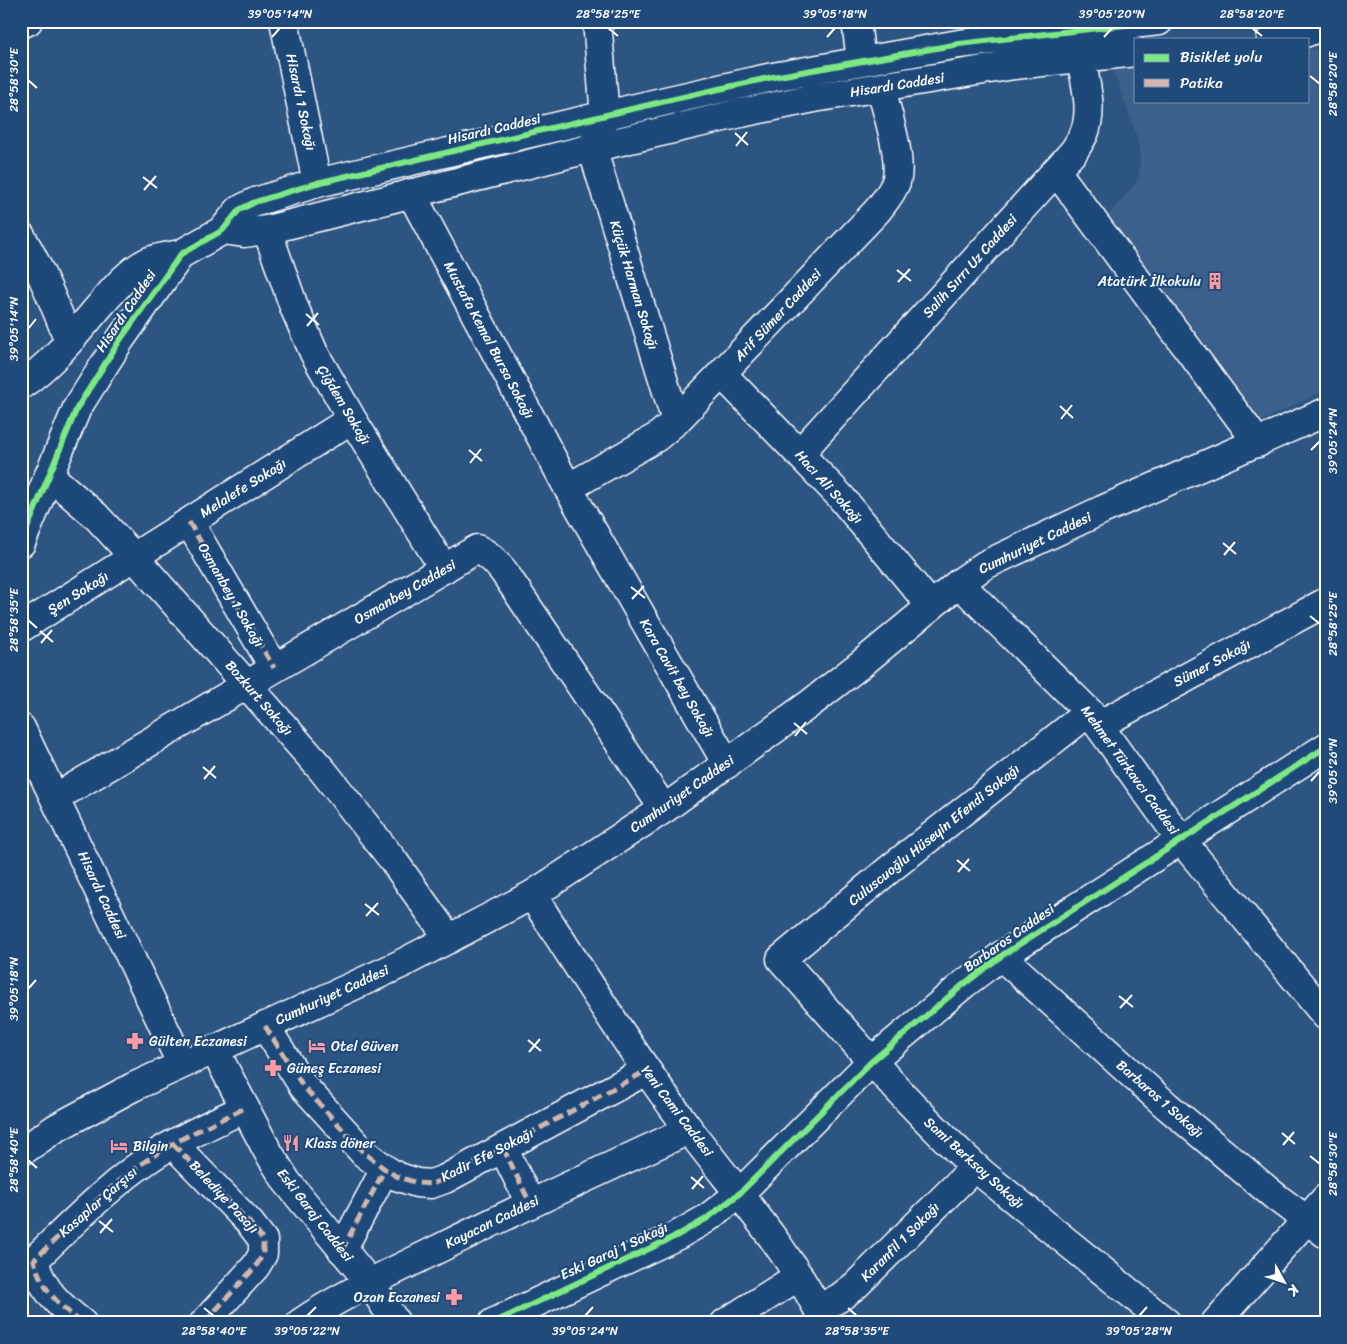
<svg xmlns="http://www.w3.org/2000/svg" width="1347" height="1344" font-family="Sriracha,sans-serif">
<rect width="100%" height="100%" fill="#2c5582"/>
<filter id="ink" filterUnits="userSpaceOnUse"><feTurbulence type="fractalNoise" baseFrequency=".02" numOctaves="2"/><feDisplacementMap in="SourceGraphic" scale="10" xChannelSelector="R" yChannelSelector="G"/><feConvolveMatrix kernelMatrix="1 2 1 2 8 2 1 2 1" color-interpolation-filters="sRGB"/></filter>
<g filter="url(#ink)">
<path fill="#3b618b" d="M1326 49V390L1259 422 1105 220 1137 181 1140 171V154L1136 134 1111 64 1136 62V101H1308V50Z"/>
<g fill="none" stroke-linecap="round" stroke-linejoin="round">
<g stroke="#fff" stroke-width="31">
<path id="minor" d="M284 21 317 183
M597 21 605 116 592 148 676 421
M856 21 861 61
M21 24 28 21
M1056 171 1258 443
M411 193 568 488 727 764
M267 230 294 307 314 353 352 419 444 569
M722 374 840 496 931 606
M49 475 96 516 135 558 323 771 393 860 449 939
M189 522 274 668
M21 628 352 419
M1089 712 891 868 781 959C847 1032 910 1109 983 1174L1167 1323
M1099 725 1326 602
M1001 956 1167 1106 1277 1198 1326 1234
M265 1026 303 1086 364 1153 385 1169 396 1176 417 1183 431 1184 445 1179 646 1071
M173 1144 249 1222 263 1240V1254L256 1266 204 1323
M503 1148 530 1203
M342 1250 385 1169
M818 1309 839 1298 856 1285 975 1167
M82 1323C59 1305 41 1289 34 1260 72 1224 109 1185 153 1156 182 1137 214 1123 245 1108
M493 1323 678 1235 706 1219 740 1193
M725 1323 799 1276"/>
</g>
<g stroke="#fff" stroke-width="31">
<path id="tertiary" d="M1271 39 1297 36 1326 25
M223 230 244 233 267 230 592 148 741 113 814 98 1014 65 1136 52
M21 236C41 270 55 305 69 341
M21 385C51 365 74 336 97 309 111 293 127 272 147 262 158 257 169 256 181 254
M800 453 1074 151C1077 146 1081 140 1084 134 1094 110 1085 82 1081 58
M568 488 657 437 676 421 877 211C884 202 892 193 896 182 903 159 887 113 881 88
M21 543 77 408 120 340 181 254 223 230 239 210 255 202 317 183 670 100 773 77 959 44 1159 21
M959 583 1089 712 1181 840 1326 1016
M21 728 181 1063
M55 798 477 549C489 554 496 562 504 572L664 809
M532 895C583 974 632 1053 688 1128 736 1192 790 1251 825 1323
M214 1049 267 1150 287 1182 370 1283 396 1323
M740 1193 872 1061 964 984 1001 956 1326 747
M300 1323C343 1294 390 1273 436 1250 520 1208 604 1169 689 1130
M1215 1323 1326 1198"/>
</g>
<g stroke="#fff" stroke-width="31">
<path id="secondary" d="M21 1152 56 1128 133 1087 401 964 532 895 664 809 811 703 861 664 959 583 985 565 1102 510 1326 412"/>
</g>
<use href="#minor" stroke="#1f4a7a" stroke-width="28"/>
<use href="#tertiary" stroke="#1f4a7a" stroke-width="28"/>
<use href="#secondary" stroke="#1f4a7a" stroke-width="28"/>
<path stroke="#d1b7ad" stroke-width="5" stroke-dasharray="10 5" stroke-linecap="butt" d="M189 522 274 668
M265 1026 303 1086 364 1153 385 1169 396 1176 417 1183 431 1184 445 1179 646 1071
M173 1144 249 1222 263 1240V1254L256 1266 204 1323
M503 1148 530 1203
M342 1250 385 1169
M82 1323C59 1305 41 1289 34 1260 72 1224 109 1185 153 1156 182 1137 214 1123 245 1108
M724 1323 725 1322"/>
<g stroke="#1f4a7a" stroke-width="9">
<path id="cycleway" d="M21 543 77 408 120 340 181 254 223 230 239 210 255 202 317 183 670 100 773 77 959 44 1159 21
M493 1323 678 1235 706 1219 740 1193 872 1061 964 984 1001 956 1326 747"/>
</g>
<use href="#cycleway" stroke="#7ce984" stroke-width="6"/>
</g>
</g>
<path fill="none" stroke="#fff" stroke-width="2" d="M608 28 618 36M1252 28 1262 36M272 37 280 28M827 37 835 28M1104 37 1112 28M1310 76 1320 84M28 80 37 88M735 133 748 145M736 146 747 132M143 177 157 188M144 190 156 176M897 270 911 281M898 282 910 269M306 314 319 325M307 326 318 313M28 329 36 319M1060 406 1073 418M1061 419 1072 405M469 450 482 461M1311 450 1320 441M470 463 481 449M1223 543 1236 554M1224 555 1235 542M631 587 645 598M632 599 644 586M1310 616 1320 624M28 620 37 628M40 631 53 642M41 643 52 630M794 723 807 734M795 736 806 722M203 767 216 778M204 779 215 766M1311 781 1320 771M957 860 970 871M958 872 969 859M365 904 379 915M366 916 378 903M28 989 36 980M1119 996 1133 1007M1120 1008 1132 995M528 1040 541 1051M529 1052 540 1039M1282 1133 1295 1144M1283 1145 1294 1132M1310 1156 1320 1164M28 1160 37 1168M691 1177 704 1188M692 1189 703 1176M99 1221 113 1232M100 1233 112 1219M204 1308 214 1316M848 1308 857 1316M307 1316 316 1307M585 1316 593 1307M1139 1316 1147 1307"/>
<defs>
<g id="building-bare" transform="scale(1.35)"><path d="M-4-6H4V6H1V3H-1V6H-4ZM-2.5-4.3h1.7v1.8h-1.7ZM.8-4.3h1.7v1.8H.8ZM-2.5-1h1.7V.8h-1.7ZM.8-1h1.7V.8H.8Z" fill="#ff9aa2" stroke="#1f4a7a" stroke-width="2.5" paint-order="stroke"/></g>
<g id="pharmacy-bare" transform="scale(1.35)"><path d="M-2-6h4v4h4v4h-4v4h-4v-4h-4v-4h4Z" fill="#ff9aa2" stroke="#1f4a7a" stroke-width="2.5" paint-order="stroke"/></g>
<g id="hotel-bare" transform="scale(1.35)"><path d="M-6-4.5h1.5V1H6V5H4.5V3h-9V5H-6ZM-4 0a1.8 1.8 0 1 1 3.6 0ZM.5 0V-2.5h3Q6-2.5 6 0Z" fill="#ff9aa2" stroke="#1f4a7a" stroke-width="2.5" paint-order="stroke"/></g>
<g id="restaurant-bare" transform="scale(1.35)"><path d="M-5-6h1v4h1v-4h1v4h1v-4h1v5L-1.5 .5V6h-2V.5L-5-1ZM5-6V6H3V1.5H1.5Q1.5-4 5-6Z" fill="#ff9aa2" stroke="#1f4a7a" stroke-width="2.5" paint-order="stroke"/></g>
</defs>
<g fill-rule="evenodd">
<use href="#building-bare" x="1215" y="281"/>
<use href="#pharmacy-bare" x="135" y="1041"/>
<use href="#hotel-bare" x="317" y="1046"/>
<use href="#pharmacy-bare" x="273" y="1068"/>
<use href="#restaurant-bare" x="291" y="1143"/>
<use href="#hotel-bare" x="119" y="1146"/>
<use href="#pharmacy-bare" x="454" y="1297"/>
</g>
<g text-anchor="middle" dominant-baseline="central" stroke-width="4.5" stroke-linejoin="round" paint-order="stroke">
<g font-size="14" fill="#fff" stroke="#1f4a7a">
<text transform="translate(897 85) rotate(-9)">Hisardı Caddesi</text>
<text transform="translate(301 102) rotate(78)">Hisardı 1 Sokağı</text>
<text transform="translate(494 129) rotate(-13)">Hisardı Caddesi</text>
<text transform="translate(970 266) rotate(-48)">Salih Sırrı Uz Caddesi</text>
<text transform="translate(634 285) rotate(73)">Küçük Harman Sokağı</text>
<text transform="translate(126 311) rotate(-56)">Hisardı Caddesi</text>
<text transform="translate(778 315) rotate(-47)">Arif Sümer Caddesi</text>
<text transform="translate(489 340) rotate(62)">Mustafa Kemal Bursa Sokağı</text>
<text transform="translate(344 405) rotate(59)">Çiğdem Sokağı</text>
<text transform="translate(829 487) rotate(48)">Hacı Ali Sokağı</text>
<text transform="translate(243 488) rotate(-32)">Melalefe Sokağı</text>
<text transform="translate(1035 543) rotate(-26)">Cumhuriyet Caddesi</text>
<text transform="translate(405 592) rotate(-30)">Osmanbey Caddesi</text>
<text transform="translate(78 593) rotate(-32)">Şen Sokağı</text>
<text transform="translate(231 595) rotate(60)">Osmanbey 1 Sokağı</text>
<text transform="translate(1212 663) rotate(-28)">Sümer Sokağı</text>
<text transform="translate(677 678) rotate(60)">Kara Cavit bey Sokağı</text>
<text transform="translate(259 698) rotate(49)">Bozkurt Sokağı</text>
<text transform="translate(1130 770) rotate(54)">Mehmet Türkavcı Caddesi</text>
<text transform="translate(682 794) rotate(-35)">Cumhuriyet Caddesi</text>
<text transform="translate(934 835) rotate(-39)">Culuscuoğlu Hüseyin Efendi Sokağı</text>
<text transform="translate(102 895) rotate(65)">Hisardı Caddesi</text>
<text transform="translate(1009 938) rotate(-35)">Barbaros Caddesi</text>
<text transform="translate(332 995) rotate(-25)">Cumhuriyet Caddesi</text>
<text transform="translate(1160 1099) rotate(41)">Barbaros 1 Sokağı</text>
<text transform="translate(677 1111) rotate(53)">Yeni Cami Caddesi</text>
<text transform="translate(487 1155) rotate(-27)">Kadir Efe Sokağı</text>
<text transform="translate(974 1163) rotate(42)">Sami Berksoy Sokağı</text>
<text transform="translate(224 1197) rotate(47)">Belediye Pasajı</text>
<text transform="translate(98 1202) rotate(-41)">Kasaplar Çarşısı</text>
<text transform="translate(315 1215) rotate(52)">Eski Garaj Caddesi</text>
<text transform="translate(492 1222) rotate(-26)">Kayacan Caddesi</text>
<text transform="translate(900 1242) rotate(-45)">Karanfil 1 Sokağı</text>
<text transform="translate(614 1251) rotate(-25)">Eski Garaj 1 Sokağı</text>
</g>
<g font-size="14" fill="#fff" stroke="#1f4a7a" text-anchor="start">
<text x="1201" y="281" text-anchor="end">Atatürk İlkokulu</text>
<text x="149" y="1041">Gülten Eczanesi</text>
<text x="331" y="1046">Otel Güven</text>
<text x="287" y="1068">Güneş Eczanesi</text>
<text x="305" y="1143">Klass döner</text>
<text x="133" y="1146">Bilgin</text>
<text x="440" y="1297" text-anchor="end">Ozan Eczanesi</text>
</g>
</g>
<rect width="1347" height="1344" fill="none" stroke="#1f4a7a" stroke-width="55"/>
<rect x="1134" y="38" width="175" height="65" fill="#1f4a7a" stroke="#7992af"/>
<rect x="1144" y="54" width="25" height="8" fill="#7ce984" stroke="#7992af"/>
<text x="1180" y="62" font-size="15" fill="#ffffff">Bisiklet yolu</text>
<rect x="1144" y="79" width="25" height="8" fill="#d1b7ad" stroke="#7992af"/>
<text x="1180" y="88" font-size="15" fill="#ffffff">Patika</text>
<g transform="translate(1284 1282) rotate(130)" stroke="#1f4a7a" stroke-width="4" paint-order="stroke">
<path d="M0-4L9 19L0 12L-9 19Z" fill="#ffffff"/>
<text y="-8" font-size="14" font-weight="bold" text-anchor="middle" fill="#ffffff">K</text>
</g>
<rect x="28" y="28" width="1292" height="1288" fill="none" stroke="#fff" stroke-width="2"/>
<g font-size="12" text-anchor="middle" fill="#fff">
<text x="280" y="18">39°05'14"N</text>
<text x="608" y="18">28°58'25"E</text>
<text x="835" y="18">39°05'18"N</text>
<text x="1112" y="18">39°05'20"N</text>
<text x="1252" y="18">28°58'20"E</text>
<text transform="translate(14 80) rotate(-90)" y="4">28°58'30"E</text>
<text transform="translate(1333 84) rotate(-90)" y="4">28°58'20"E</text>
<text transform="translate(14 329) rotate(-90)" y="4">39°05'14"N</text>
<text transform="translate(1333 441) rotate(-90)" y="4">39°05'24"N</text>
<text transform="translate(14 620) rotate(-90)" y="4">28°58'35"E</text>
<text transform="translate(1333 624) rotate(-90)" y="4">28°58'25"E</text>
<text transform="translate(1333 771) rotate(-90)" y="4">39°05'26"N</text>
<text transform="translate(14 989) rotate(-90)" y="4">39°05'18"N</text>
<text transform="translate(14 1160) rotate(-90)" y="4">28°58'40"E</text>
<text transform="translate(1333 1164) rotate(-90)" y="4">28°58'30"E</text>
<text x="214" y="1335">28°58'40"E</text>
<text x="307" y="1335">39°05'22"N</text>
<text x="585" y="1335">39°05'24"N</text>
<text x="857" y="1335">28°58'35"E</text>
<text x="1139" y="1335">39°05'28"N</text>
</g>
</svg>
